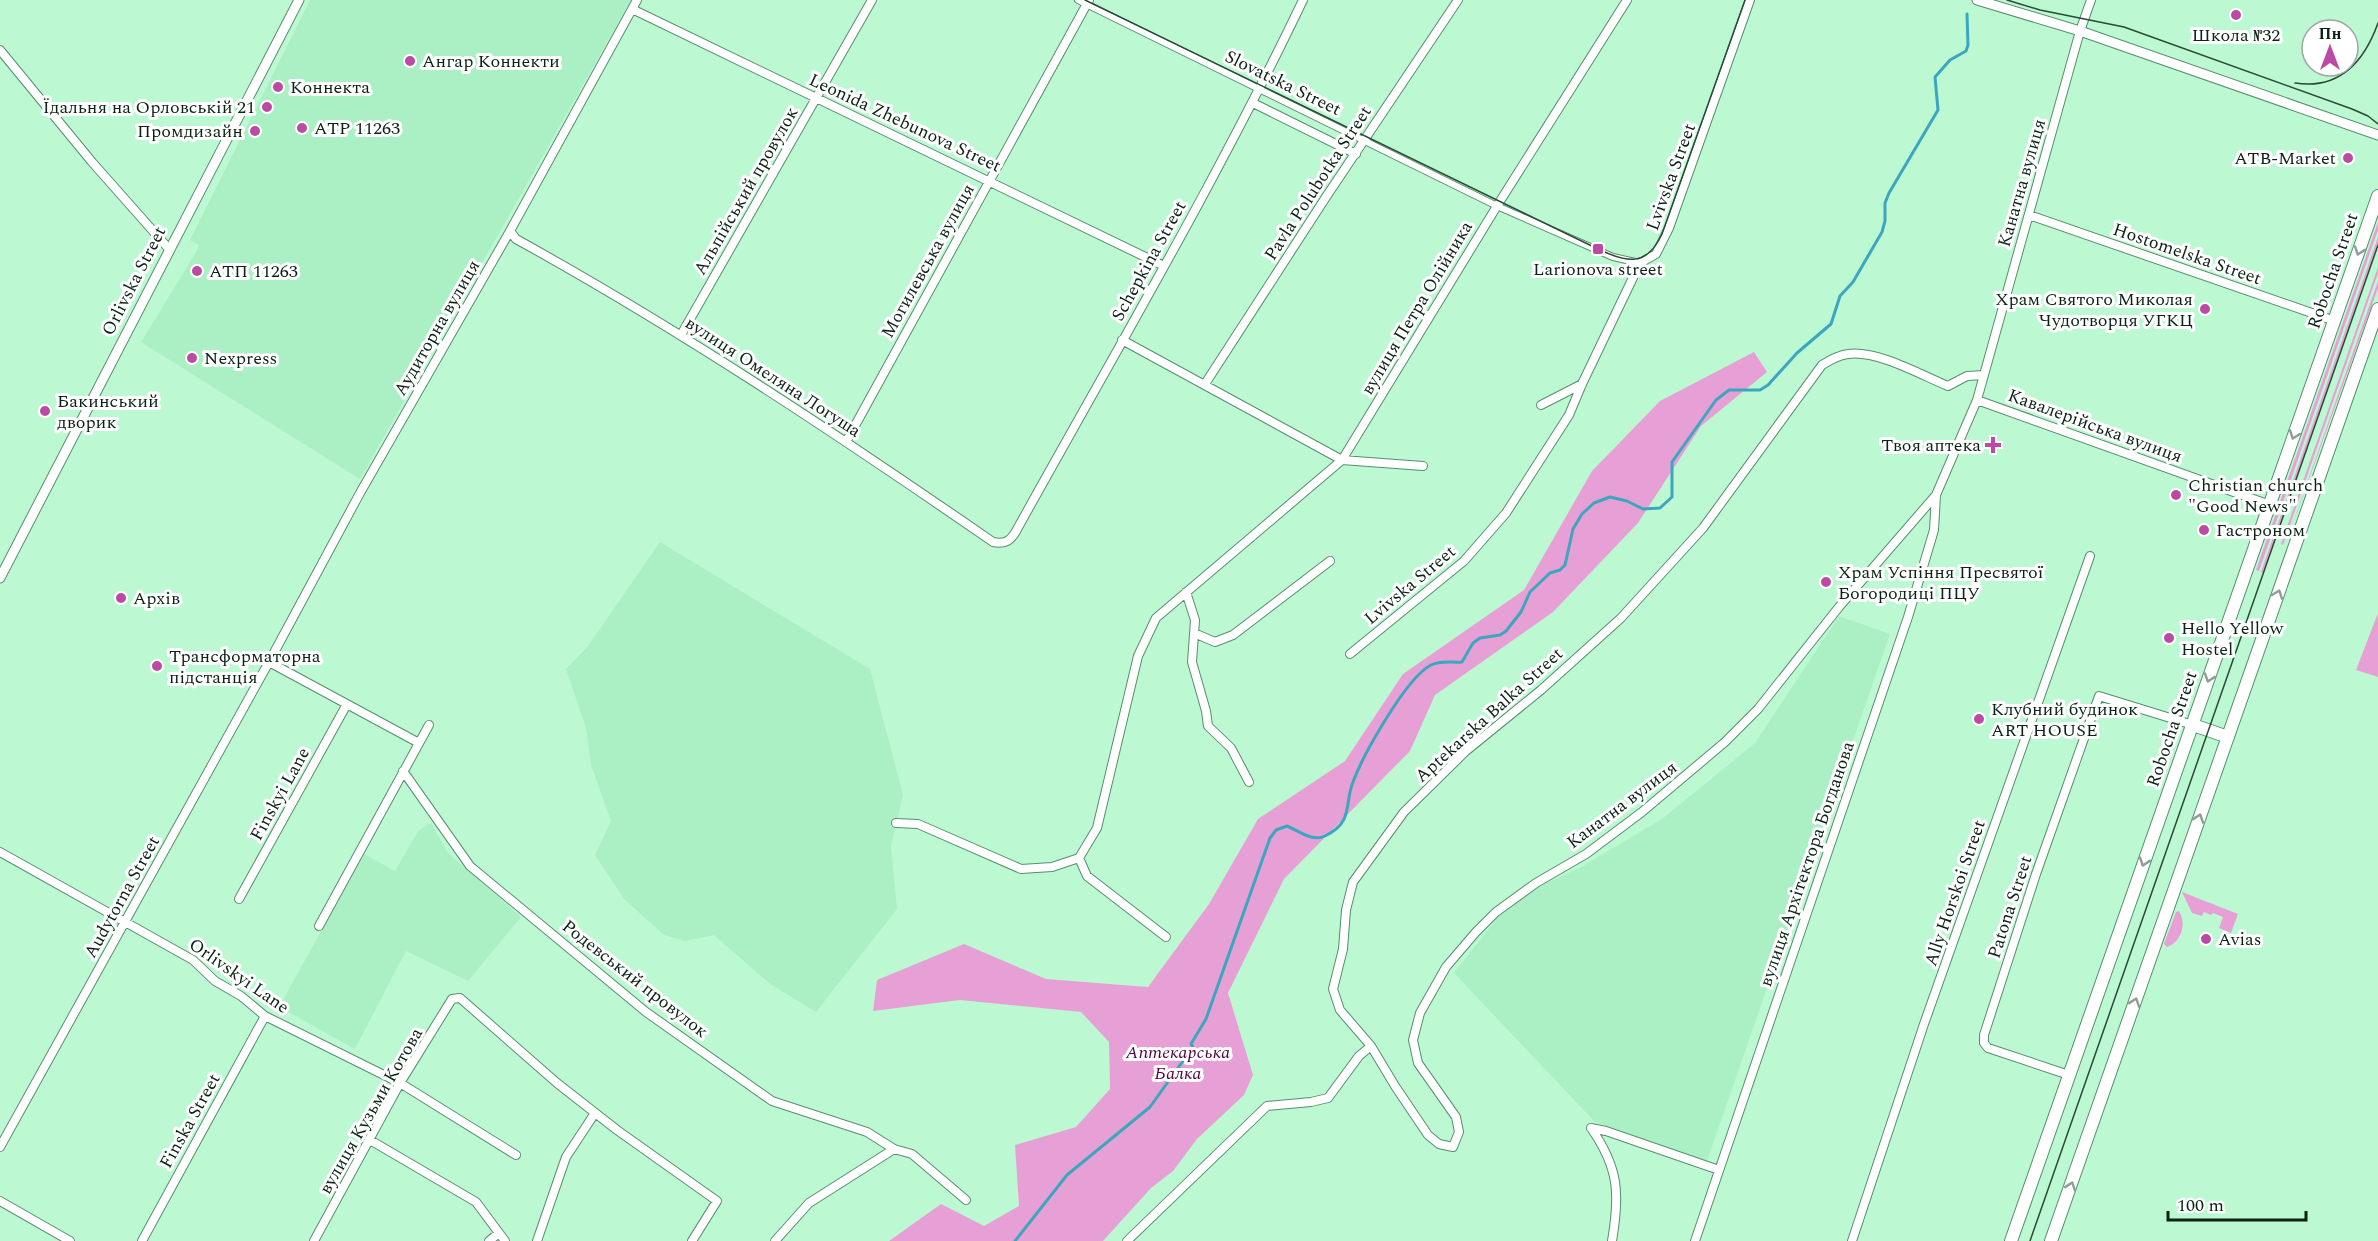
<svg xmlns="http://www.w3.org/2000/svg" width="2378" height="1241" font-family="Spectral,serif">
<rect width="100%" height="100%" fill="#bcf9d2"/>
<path fill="#abf0c4" d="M310 0H631L360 479 141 342 196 252 199 245 190 240Z
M660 542 870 669 903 795 891 846 897 909 816 1012 770 984 714 935 685 941 664 935 624 899 595 855 611 821 591 765 586 728 566 669 588 646Z
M1839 616 1890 634 1707 1161 1595 1122 1454 973 1497 918 1530 891 1581 867 1662 819 1755 743Z
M431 823 448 853 521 917 468 981 406 951 355 1049 279 1007 364 854 395 871 419 830Z"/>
<path fill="#e7a0d6" d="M2378 222V230L2259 571 2256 570Z
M2378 237V243L2263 573 2261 572Z
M2378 267V273L2283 545 2281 544Z
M2378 281V288L2283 551Z
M1754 352 1767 372 1701 426 1638 523 1553 612 1435 695 1410 751 1284 879 1228 993 1253 1075 1244 1095 1197 1139 1173 1171 1151 1188 1103 1241H889L941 1204 984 1226 1019 1206 1015 1145 1076 1127 1110 1089 1109 1042 1081 1012 960 1000 873 1011 877 980 964 944 1046 979 1148 987 1209 904 1258 819 1345 761 1403 674 1524 590 1592 471 1660 401Z
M2378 613V677L2356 670Z
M2182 892 2238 914 2231 933 2219 928 2223 917 2213 913 2211 915 2204 912 2202 916 2192 913Z
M2179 911C2187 925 2181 942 2167 947L2164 944 2176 912Z"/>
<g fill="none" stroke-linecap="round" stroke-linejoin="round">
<path stroke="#3da6bf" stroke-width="3" d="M1015 1241 1067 1175 1150 1107 1193 1047 1191 1044 1206 1019 1270 838 1276 830 1287 826C1299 831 1312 842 1325 836 1354 822 1344 804 1353 782 1363 755 1406 678 1431 665 1442 660 1451 663 1462 662L1473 643 1480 638 1500 635 1506 631 1521 612 1530 592 1550 573 1560 570 1565 565 1573 529 1582 514 1594 503 1610 497 1627 501 1643 509 1660 508 1672 497V462L1716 400 1729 390H1760L1768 385 1797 353 1831 324 1840 296 1853 282 1882 232 1885 221V203L1889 193 1938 110 1935 77 1950 60 1966 51 1968 45 1967 14"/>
<g stroke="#568f6c" stroke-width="8">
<path id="pedestrian" d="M1078 0 1497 206 1613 257 1640 263"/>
</g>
<g stroke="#568f6c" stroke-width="10">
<path id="minor" d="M632 9 1164 266
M0 50 92 162 169 249
M1253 103 1356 154
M2029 215 2335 321
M510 231 516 239C681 330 838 435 993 542 1004 544 1009 542 1015 533 1113 356 1216 182 1303 0
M681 335 872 0
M1122 340 1342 460 1423 466
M1205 384 1326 197 1458 0
M1977 400 2270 505
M1541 405 1582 384
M846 442 1089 0
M1186 592 1195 620 1192 662 1206 711 1208 726 1231 748 1249 782
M1194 633 1215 642 1233 635 1330 561
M1350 654 1464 561 1506 513 1569 415 1582 384 1640 263 1656 254 1669 228 1750 0
M269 662 419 743
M403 771 470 866 646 1012 772 1101 867 1132 894 1149 912 1154 966 1200
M896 823 918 824 1021 869 1052 867 1079 858 1097 828 1138 656 1156 618 1342 460 1497 206 1627 0
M0 852 193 960 215 981 241 996 265 1016 400 1083 516 1155
M1079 858 1087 876 1166 937
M239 899 347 704
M319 926 429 725
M1371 1046 1395 1086 1428 1135 1439 1144 1453 1147 1459 1132 1456 1117 1418 1063 1413 1040 1420 1013 1446 967 1476 932 1496 912 1536 883 1586 854 1642 812 1725 742 1758 709 1839 607 1936 495 1977 400 2080 31 2091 0
M2069 1075 1988 1048 1984 1043V1035L2036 874 2099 696 2193 725
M1591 1128 1606 1131 1719 1170
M1591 1128C1619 1168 1620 1194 1612 1241
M370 1140 476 1202 505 1241
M0 1147 269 662 360 493 510 231 637 0
M0 1201 70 1241
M142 1241 265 1016
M314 1241 400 1083 452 999 460 998 557 1083 617 1130 717 1201 692 1241
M489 1241 499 1233
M537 1241 566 1157 595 1113
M775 1241 809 1203 894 1149
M1127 1241 1267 1106 1311 1102 1328 1098 1359 1056 1371 1046 1340 1010 1333 989 1343 949 1346 910 1353 882 1404 812 1466 751 1541 690 1621 618 1703 528 1822 365C1830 360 1839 355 1848 354 1878 350 1921 375 1948 386L1967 376 1984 375
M1695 1241 1908 617 1934 530 1936 495
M1852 1241 1924 1024 2090 556"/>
</g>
<g stroke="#568f6c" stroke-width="11">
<path id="tertiary" d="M1977 0 2080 31 2378 135
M0 578 299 0"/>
</g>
<g stroke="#568f6c" stroke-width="14">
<path id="primary" d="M2193 725 2228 737
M2011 1241 2378 196
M2051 1241 2378 309"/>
</g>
<use href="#pedestrian" stroke="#fff" stroke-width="6"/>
<use href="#minor" stroke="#fff" stroke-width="8"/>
<use href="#tertiary" stroke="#fff" stroke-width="9"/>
<use href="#primary" stroke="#fff" stroke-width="12"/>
<path stroke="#2a4936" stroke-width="1.5" d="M1085 0 1598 249C1627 263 1647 267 1662 234L1745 0
M2007 0 2040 10 2124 27 2352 109 2368 116 2378 124
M2295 83C2340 90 2364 62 2378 23
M2030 1241 2378 245"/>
</g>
<defs><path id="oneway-chevron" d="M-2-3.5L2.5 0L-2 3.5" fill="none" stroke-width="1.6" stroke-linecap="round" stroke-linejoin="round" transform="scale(1.5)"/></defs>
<g stroke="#919c96">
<use href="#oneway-chevron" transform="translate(2359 251) rotate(109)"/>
<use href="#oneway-chevron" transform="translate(2294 435) rotate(110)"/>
<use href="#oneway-chevron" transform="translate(2278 594) rotate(-70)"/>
<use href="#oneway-chevron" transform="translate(2209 678) rotate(109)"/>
<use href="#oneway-chevron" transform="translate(2199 818) rotate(-71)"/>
<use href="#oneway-chevron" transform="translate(2144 862) rotate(109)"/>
<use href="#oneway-chevron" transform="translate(2135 1002) rotate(-71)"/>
<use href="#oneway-chevron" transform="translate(2071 1186) rotate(-71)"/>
</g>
<g fill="#bc4aa5" stroke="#fff" stroke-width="2">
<circle cx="2236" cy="15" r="6"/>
<circle cx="410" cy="61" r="6"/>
<circle cx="278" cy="87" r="6"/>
<circle cx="267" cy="107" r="6"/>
<circle cx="302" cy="128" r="6"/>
<circle cx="255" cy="131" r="6"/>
<circle cx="2348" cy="158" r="6"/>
<rect x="1592" y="243" width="12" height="12" rx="3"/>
<circle cx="197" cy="271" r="6"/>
<circle cx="2205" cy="309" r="6"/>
<circle cx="192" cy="358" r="6"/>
<circle cx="45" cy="411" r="6"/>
<path d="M1990 436h6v6h6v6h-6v6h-6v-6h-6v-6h6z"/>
<circle cx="2176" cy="495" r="6"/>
<circle cx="2204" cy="530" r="6"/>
<circle cx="1826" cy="582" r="6"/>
<circle cx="121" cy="598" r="6"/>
<circle cx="2169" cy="638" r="6"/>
<circle cx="157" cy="666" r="6"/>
<circle cx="1979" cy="719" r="6"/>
<circle cx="2206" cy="939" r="6"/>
</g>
<g text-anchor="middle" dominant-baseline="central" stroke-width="6" stroke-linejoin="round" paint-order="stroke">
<g font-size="18" fill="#0b2315" stroke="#fff" text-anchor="start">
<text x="2236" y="35" text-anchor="middle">Школа №32</text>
<text x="422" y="61">Ангар Коннекти</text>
<text x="290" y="87">Коннекта</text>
<text x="255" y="107" text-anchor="end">Їдальня на Орловській 21</text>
<text x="314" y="128">ATP 11263</text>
<text x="243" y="131" text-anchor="end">Промдизайн</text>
<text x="2336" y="158" text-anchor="end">ATB-Market</text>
<text x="1598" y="269" text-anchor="middle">Larionova street</text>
<text x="209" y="271">АТП 11263</text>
<text x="2193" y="299" text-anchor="end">Храм Святого Миколая<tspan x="2193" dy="21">Чудотворця УГКЦ</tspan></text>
<text x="204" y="358">Nexpress</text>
<text x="57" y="401">Бакинський<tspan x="57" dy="21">дворик</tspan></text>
<text x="1981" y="445" text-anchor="end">Твоя аптека</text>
<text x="2188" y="485">Christian church<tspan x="2188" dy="21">"Good News"</tspan></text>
<text x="2216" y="530">Гастроном</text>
<text x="1838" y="572">Храм Успіння Пресвятої<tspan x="1838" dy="21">Богородиці ПЦУ</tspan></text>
<text x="133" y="598">Архів</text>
<text x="2181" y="628">Hello Yellow<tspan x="2181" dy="21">Hostel</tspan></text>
<text x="169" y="656">Трансформаторна<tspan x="169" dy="21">підстанція</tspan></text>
<text x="1991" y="709">Клубний будинок<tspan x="1991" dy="21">ART HOUSE</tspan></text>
<text x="2218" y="939">Avias</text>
</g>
<g font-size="18" fill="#0b2315" stroke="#fff">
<text transform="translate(1283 83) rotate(26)">Slovatska Street</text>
<text transform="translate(905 123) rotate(25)">Leonida Zhebunova Street</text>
<text transform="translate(1671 177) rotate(-70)">Lvivska Street</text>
<text transform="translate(1318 183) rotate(-57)">Pavla Polubotka Street</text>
<text transform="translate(2022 183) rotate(-74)">Канатна вулиця</text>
<text transform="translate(746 191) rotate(-60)">Альпійський провулок</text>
<text transform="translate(2187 254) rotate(19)">Hostomelska Street</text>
<text transform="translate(928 261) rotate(-61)">Могилевська вулиця</text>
<text transform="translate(1149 261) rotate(-61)">Schepkina Street</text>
<text transform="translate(2333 271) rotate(-71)">Robocha Street</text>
<text transform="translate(134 281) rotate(-63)">Orlivska Street</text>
<text transform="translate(1417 308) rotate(-59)">вулиця Петра Олійника</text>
<text transform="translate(437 328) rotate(-60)">Аудиторна вулиця</text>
<text transform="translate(773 377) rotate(33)">вулиця Омеляна Логуша</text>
<text transform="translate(2095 426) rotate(20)">Кавалерійська вулиця</text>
<text transform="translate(1410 585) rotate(-40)">Lvivska Street</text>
<text transform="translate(1489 715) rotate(-42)">Aptekarska Balka Street</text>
<text transform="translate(2172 729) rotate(-71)">Robocha Street</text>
<text transform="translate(280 794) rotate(-61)">Finskyi Lane</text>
<text transform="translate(1622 805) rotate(-37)">Канатна вулиця</text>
<text transform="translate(1807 864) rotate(-71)">вулиця Архітектора Богданова</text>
<text transform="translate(1955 893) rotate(-71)">Ally Horskoi Street</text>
<text transform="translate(122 897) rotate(-61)">Audytorna Street</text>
<text transform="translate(2010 907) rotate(-72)">Patona Street</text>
<text transform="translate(239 976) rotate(35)">Orlivskyi Lane</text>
<text transform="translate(635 979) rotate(38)">Родевський провулок</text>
<text transform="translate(371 1111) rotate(-60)">вулиця Кузьми Котова</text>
<text transform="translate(190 1121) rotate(-61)">Finska Street</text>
</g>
<g font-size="18" font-style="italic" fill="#4c0241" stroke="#fff">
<text x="1178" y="1052">Аптекарська<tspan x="1178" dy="21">Балка</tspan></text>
</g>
</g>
<g transform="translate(2330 48)"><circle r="28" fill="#ffffff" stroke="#9da7a1" stroke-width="1.5"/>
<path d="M0-4.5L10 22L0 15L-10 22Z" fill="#bc4aa5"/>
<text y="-9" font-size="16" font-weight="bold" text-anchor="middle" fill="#0b2315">Пн</text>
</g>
<path d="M2168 1211v9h138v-9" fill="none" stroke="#0b2315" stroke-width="3"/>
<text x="2177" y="1211" font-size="18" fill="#0b2315" stroke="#ffffff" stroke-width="4.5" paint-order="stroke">100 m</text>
</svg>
